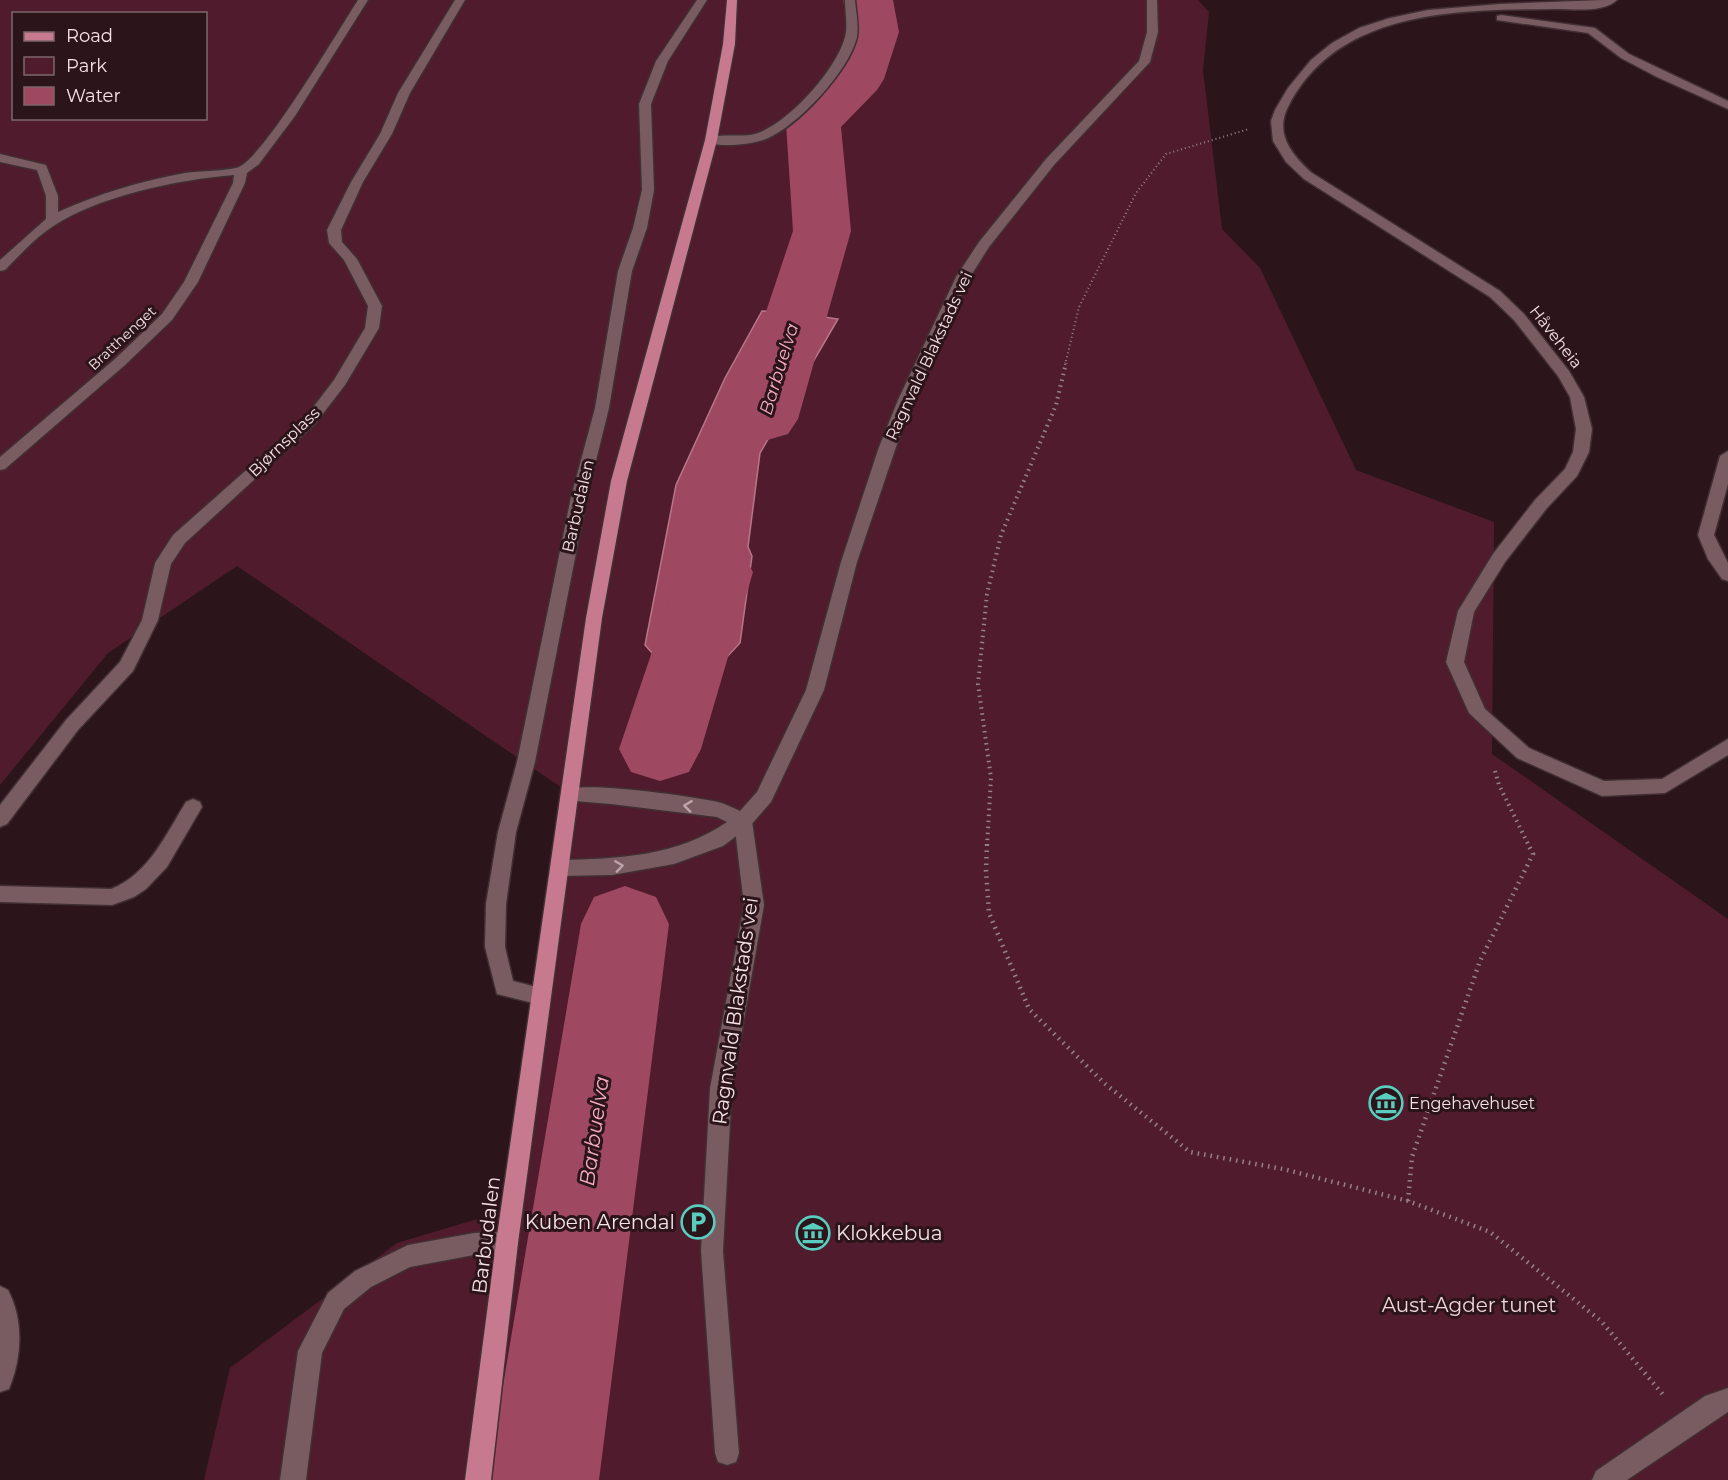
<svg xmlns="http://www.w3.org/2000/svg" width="1728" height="1480" font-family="Montserrat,sans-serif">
<rect width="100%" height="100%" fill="#2c141b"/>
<path fill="#501c2d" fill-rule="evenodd" d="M0 0H1198L1209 12 1203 70 1222 229 1260 268 1356 470 1494 522 1492 754 1728 919V1480H204L230 1368 397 1243 511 1209 565 790 237 566 108 653 0 785ZM14 14H206V118H14ZM762 311 797 313 837 320 760 453 748 547 752 556 740 642 709 676 696 673 645 645 676 485 725 378Z"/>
<path fill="#9e4862" stroke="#b8768a" stroke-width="1.5" d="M762 311 797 313 838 319 760 453 748 547 752 556 740 643 709 676 696 673 676 680 645 645 676 485 725 378Z"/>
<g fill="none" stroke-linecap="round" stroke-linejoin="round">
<path fill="#9e4862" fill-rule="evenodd" d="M843 0H893L899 32 884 79 877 90 841 127 851 231 798 419 788 434 764 441 740 434 730 419 793 231 786 124 794 112 834 73 849 32Z
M716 546 742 553 753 572 701 749 689 772 660 781 631 772 619 749 679 572 690 553Z
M625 886 656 897 669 924 599 1480H487L581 924 594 897Z"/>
<g stroke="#402f33" stroke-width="3">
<path id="street" d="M358 0H368L295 116 259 164 247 173 245 183 198 282 172 320 125 365 5 469 0 470V457L115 359 162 314 184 282 233 183 234 175C180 179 93 197 49 229 33 240 19 256 5 270L0 271V260L46 219V196L37 170 0 162V154L46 165 58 196V212C98 194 141 181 185 173 198 171 229 171 239 167 266 154 338 31 358 0Z
M455 0H465L410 93 392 134 363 182 341 230 342 242 357 259 382 306 379 328 345 385 315 424 185 543 171 564 158 620 133 671 78 730 7 824 0 827V805L66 720 120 662 142 620 155 563 173 535 305 418 334 380 365 328 368 306 344 260 329 243 327 230 351 182 380 134 398 93Z
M697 0H707L668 61 651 104 654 190 647 228 632 271 609 408 587 497 535 762 516 832 506 904 505 947 513 981 548 990 551 996 548 1002 541 1005 497 994 485 947 486 904 498 832 517 762 571 497 595 408 618 271 633 228 642 190 639 104 656 61Z
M845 0H855C856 12 859 25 857 37 849 71 798 126 766 139 749 145 724 147 707 143L705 140C714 132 741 138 755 134 787 125 837 69 845 37 848 26 845 12 845 0Z
M1603 0H1617C1603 13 1575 9 1556 9 1461 10 1338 8 1288 107 1274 134 1293 156 1312 173L1500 291 1524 314 1569 371 1584 397 1592 429 1589 452 1577 476 1547 508 1505 562 1474 612 1464 662 1485 709 1529 748 1604 781 1662 779 1728 739V755L1665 793 1602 796 1517 758 1469 713 1446 662 1458 611 1493 554 1535 500 1565 469 1573 452 1576 429 1570 397 1558 376 1514 320 1490 297 1304 179 1286 162 1273 141 1271 121 1275 110 1288 88 1311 60 1332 43 1359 28 1390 18 1428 10 1500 4Z
M1501 15 1595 28 1629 54 1728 101V109L1657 77 1621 58 1588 33 1497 20V16Z
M1728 451V484L1714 535 1728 563V581L1722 579 1708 559 1698 535 1720 456Z
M193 799 200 802 202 807 167 867 146 889 134 897 112 905 0 902V886L111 889C149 874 166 834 186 802Z
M743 813 750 816 752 821 764 905 732 1088 723 1251 739 1453 736 1462 727 1465 718 1462 715 1453 701 1251 710 1088 744 905 734 821 736 816Z
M507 1232 515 1235 518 1243 515 1251 507 1254 474 1255 410 1267 371 1287 344 1309 322 1353 306 1480H280L298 1351 328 1293 355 1271 408 1245 474 1233Z
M0 1286 8 1290C24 1321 22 1357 9 1389L0 1392Z
M1728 1388V1412L1627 1480H1592L1596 1471 1705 1396Z"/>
</g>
<g stroke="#402f33" stroke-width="3">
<path id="secondary" d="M1147 0H1157L1158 32 1150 62 1054 165 989 247 970 277 912 400 857 562 824 690 771 802 750 826 723 846 674 864 612 875 560 876 553 874 550 868 553 862 560 860C618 859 678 856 727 822L717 817 611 804 563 800 561 795 563 790C588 781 689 796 718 802 726 804 733 808 740 811L757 792 806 690 841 562 879 447 898 400 956 277 979 242 1046 159 1139 61 1147 32Z"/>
</g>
<g stroke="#402f33" stroke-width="3">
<path id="primary" d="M727 0H737L735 44 717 140 627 481 602 618 518 1243 491 1480H465L496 1243 586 618 611 481 705 140 723 44Z"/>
</g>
<path stroke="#968187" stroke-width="2" stroke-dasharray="1 3" stroke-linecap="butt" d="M1065 365 1079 307 1136 193 1166 154 1249 129"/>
<path stroke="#968187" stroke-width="4" stroke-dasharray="1.5 4.5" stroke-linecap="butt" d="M1495 771 1499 785 1529 846
M987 846 991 778 978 684 987 594 1001 535 1056 405 1066 363"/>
<path stroke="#968187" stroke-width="4.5" stroke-dasharray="1.5 5" stroke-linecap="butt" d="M987 844 986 870 989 913 1029 1009 1104 1083 1190 1152 1283 1169 1408 1201 1490 1232 1601 1321 1665 1397
M1408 1201 1412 1157 1480 961 1533 854 1528 844"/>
<use href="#street" fill="#795b62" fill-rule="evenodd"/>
<use href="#secondary" fill="#795b62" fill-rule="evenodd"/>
<use href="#primary" fill="#c77a8f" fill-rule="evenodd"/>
</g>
<defs><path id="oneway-chevron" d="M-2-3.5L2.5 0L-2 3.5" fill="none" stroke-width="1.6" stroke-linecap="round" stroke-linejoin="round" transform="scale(1.5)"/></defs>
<g stroke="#bda5ab">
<use href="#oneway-chevron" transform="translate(688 806) rotate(-173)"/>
<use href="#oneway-chevron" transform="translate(619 866) rotate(-8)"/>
</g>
<defs>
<g id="museum-ring" transform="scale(1.725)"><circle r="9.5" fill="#2c141b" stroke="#59cebe" stroke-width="1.5"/><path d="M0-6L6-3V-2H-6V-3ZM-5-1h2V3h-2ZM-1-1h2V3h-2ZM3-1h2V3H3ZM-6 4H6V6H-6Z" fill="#59cebe"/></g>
<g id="parking-ring" transform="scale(1.725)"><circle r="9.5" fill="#2c141b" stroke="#59cebe" stroke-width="1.5"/><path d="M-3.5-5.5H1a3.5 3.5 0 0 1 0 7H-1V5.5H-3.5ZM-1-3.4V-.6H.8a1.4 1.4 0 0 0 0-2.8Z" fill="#59cebe"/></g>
</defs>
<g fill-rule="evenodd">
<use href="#museum-ring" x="1386" y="1103"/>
<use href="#parking-ring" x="698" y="1222"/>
<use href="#museum-ring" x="813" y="1233"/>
</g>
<g text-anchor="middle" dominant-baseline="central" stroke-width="6" stroke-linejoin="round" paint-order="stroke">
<g font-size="14" fill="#f4e2e6" stroke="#2c141b">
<text transform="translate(122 338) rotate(-43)">Bratthenget</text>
</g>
<g font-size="16" fill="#f4e2e6" stroke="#2c141b">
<text transform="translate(1556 337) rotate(52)">Håveheia</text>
<text transform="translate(929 356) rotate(-65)">Ragnvald Blakstads vei</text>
<text transform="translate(284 442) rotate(-44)">Bjørnsplass</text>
<text transform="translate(578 506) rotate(-77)">Barbudalen</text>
</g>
<g font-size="16" fill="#f4e2e6" stroke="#2c141b" text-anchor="start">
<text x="1409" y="1103">Engehavehuset</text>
</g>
<g font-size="18" font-style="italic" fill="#f5acbf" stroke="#2c141b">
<text transform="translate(779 369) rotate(-73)">Barbuelva</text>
</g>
<g font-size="20" fill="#f4e2e6" stroke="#2c141b">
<text transform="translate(735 1011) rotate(-82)">Ragnvald Blakstads vei</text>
<text transform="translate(486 1235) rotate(-83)">Barbudalen</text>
</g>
<g font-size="20" fill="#f4e2e6" stroke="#2c141b" text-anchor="end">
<text x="675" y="1222">Kuben Arendal</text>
<text x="836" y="1233" text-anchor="start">Klokkebua</text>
</g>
<g font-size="20" fill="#f0d6dc" stroke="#2c141b">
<text x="1469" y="1305">Aust-Agder tunet</text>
</g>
<g font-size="21" font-style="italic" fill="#f5acbf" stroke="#2c141b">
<text transform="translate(594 1131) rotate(-82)">Barbuelva</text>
</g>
</g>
<rect x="12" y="12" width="195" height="108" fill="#2c141b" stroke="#7c666c" stroke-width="1.5"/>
<rect x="24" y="32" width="30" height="9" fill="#c77a8f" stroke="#7c666c" stroke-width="1.5"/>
<text x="66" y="42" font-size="18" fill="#f4e2e6">Road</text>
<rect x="24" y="57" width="30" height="18" fill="#501c2d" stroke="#7c666c" stroke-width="1.5"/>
<text x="66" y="72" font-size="18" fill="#f4e2e6">Park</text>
<rect x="24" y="87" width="30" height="18" fill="#9e4862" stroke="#7c666c" stroke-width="1.5"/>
<text x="66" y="102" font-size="18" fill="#f4e2e6">Water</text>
</svg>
